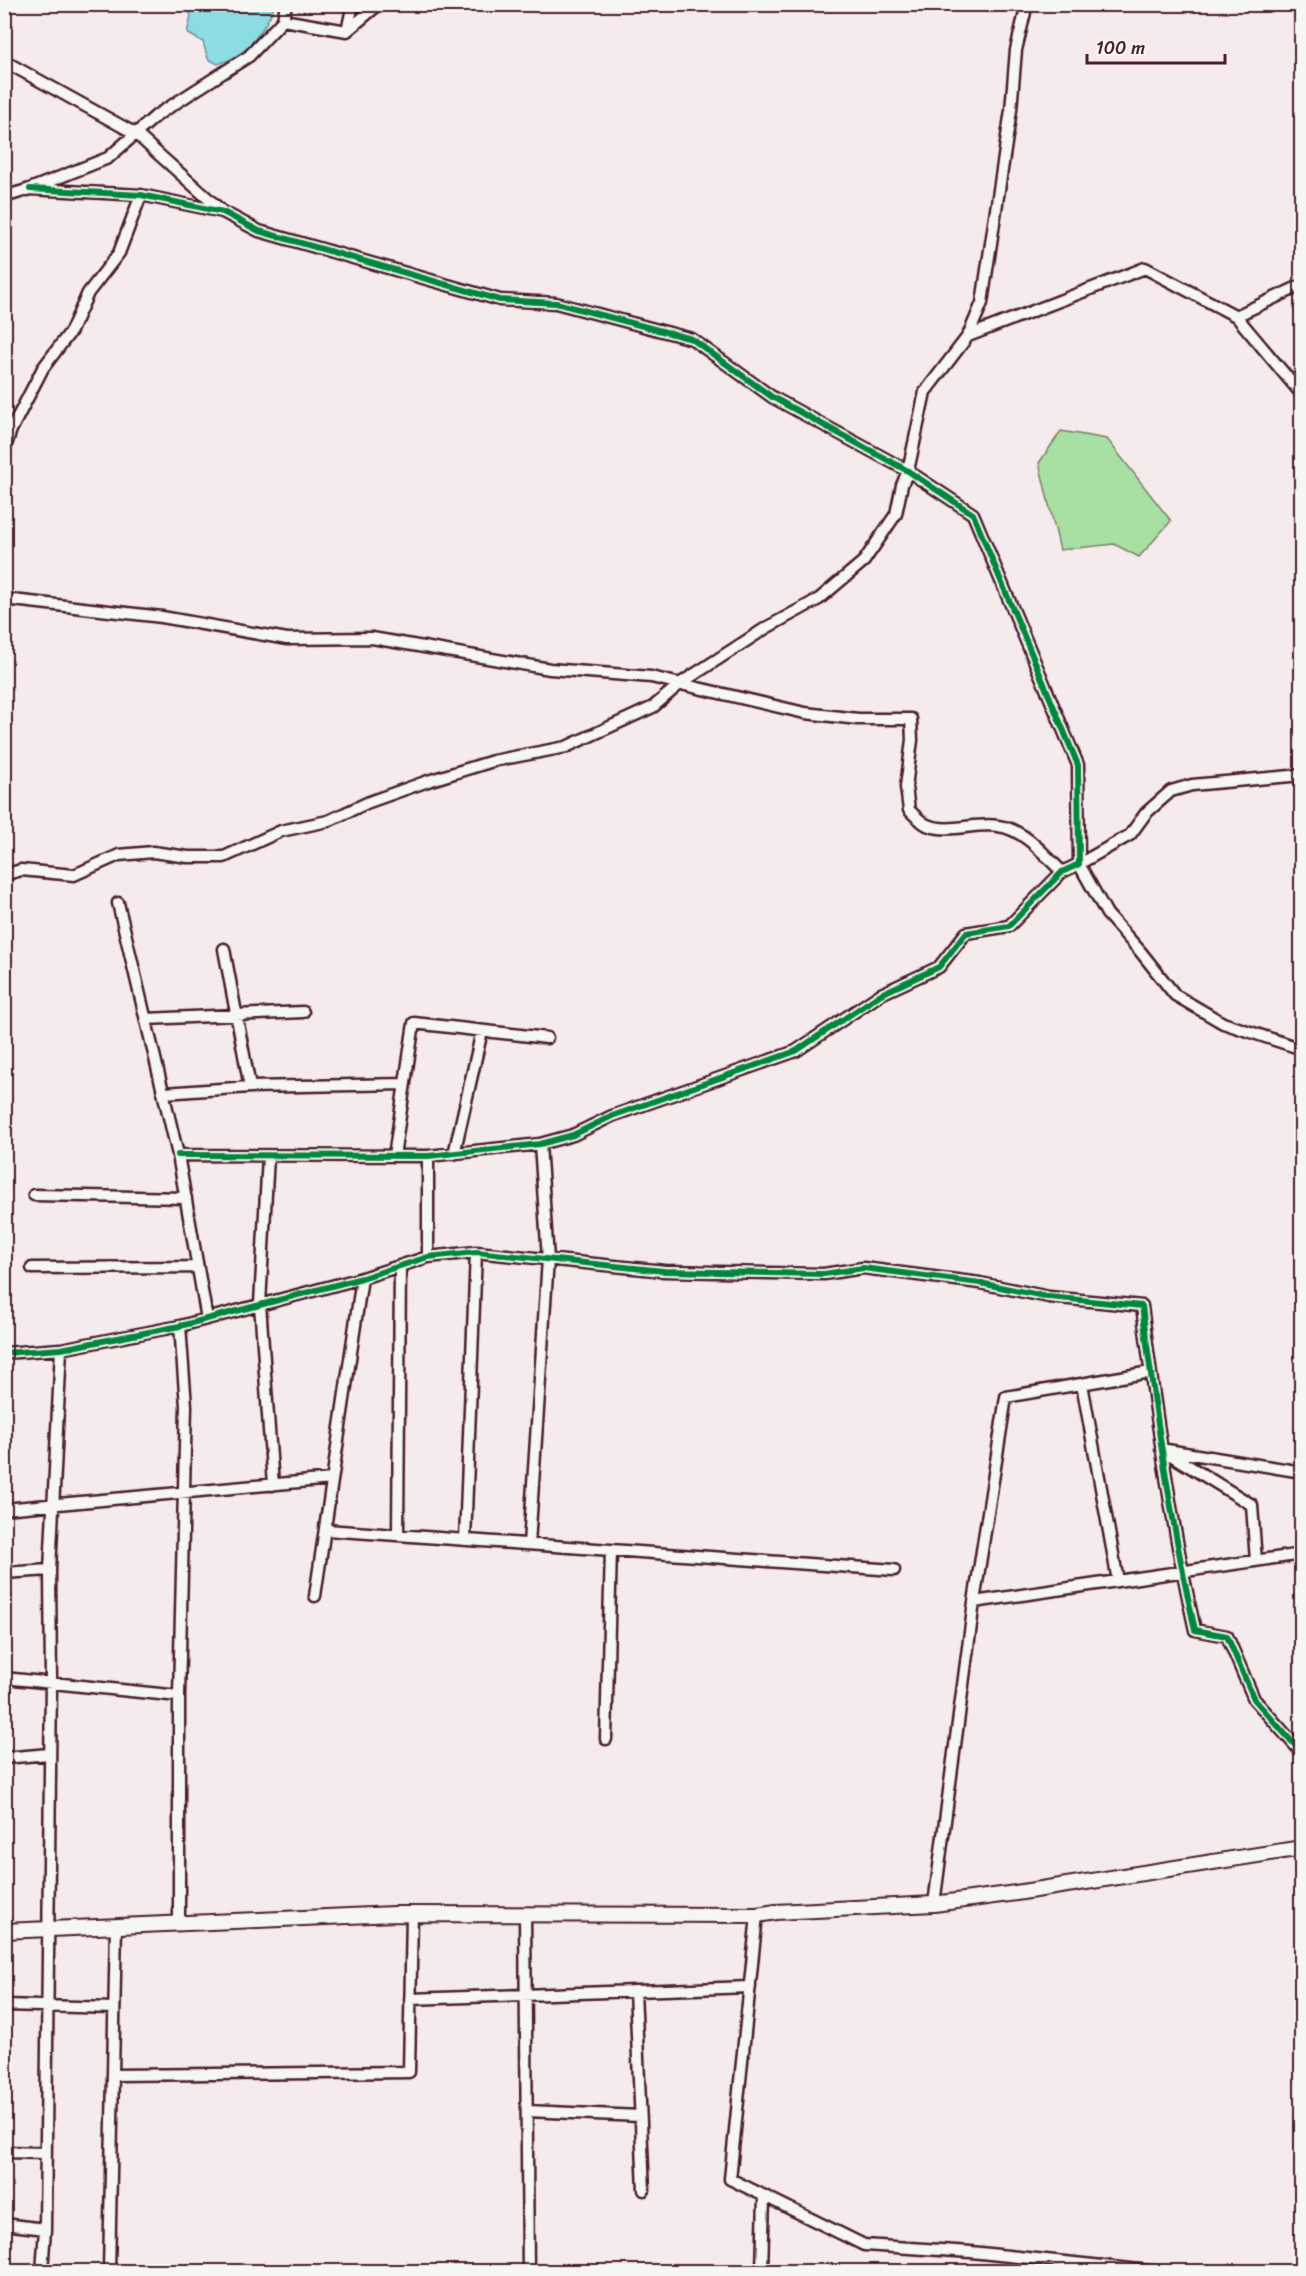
<svg xmlns="http://www.w3.org/2000/svg" width="1306" height="2276" font-family="Sriracha,sans-serif">
<rect width="100%" height="100%" fill="#f5ebed"/>
<filter id="ink" filterUnits="userSpaceOnUse"><feTurbulence type="fractalNoise" baseFrequency=".0167" numOctaves="2"/><feDisplacementMap in="SourceGraphic" scale="12" xChannelSelector="R" yChannelSelector="G"/><feConvolveMatrix kernelMatrix="1 2 1 2 8 2 1 2 1" color-interpolation-filters="sRGB"/></filter>
<g filter="url(#ink)">
<path fill="#a8dfa2" stroke="#797f66" stroke-width="1.5" d="M1061 431 1107 439 1171 521 1139 557 1114 544 1060 550 1039 463Z"/>
<path fill="#8bdce3" stroke="#719099" stroke-width="1.5" d="M185 5H274C271 20 249 50 236 57 230 60 223 62 218 64L208 59 203 42 187 33 191 16Z"/>
<g fill="none" stroke-linecap="round" stroke-linejoin="round">
<g stroke="#4a1f2b" stroke-width="15">
<path id="minor" d="M283 20 286 4
M347 31 353 4
M4 61 136 134 223 212
M30 189 141 195 223 212 259 231 500 300 556 303 692 339 772 397 908 471 973 514 1078 765 1079 864 1062 872 1009 926 966 933 939 967 881 994 796 1051 612 1116 573 1135 540 1144 428 1156 178 1155
M4 197 30 189 108 158 157 115 249 56 283 20 347 31 379 4
M1236 316 1302 285
M968 336 1145 268 1236 316 1298 390H1302
M4 451 11 430 43 368 71 331 88 293 119 253 141 195
M4 599 162 617 287 639 372 638 550 669 651 677 805 713 858 719H911L912 740 906 787 909 810C914 815 921 822 927 825 950 834 975 822 998 826 1024 829 1045 855 1062 872
M1302 775 1192 785 1171 791 1146 813 1130 835 1079 864 1107 914 1140 951 1175 995 1223 1023 1302 1049
M4 875 21 870 74 875 119 855 153 852 188 857H224L281 831 328 821 369 802 428 781 493 761 566 747 653 707 681 683 766 628 819 599 864 561 896 514 902 485 908 471 925 392 968 336 982 303 1011 110 1016 50 1027 4
M118 903 178 1155 207 1319
M224 949 250 1087
M146 1019 303 1012
M164 1093 250 1087 405 1084
M454 1154 482 1031
M268 1156 260 1304 273 1485
M394 1156 414 1023 547 1038
M34 1195 186 1198
M428 1257V1156
M32 1268 198 1267
M4 1353 61 1349 180 1326 362 1278 428 1257 476 1252 664 1271 824 1274 863 1268 980 1283 1049 1297 1142 1306C1156 1415 1171 1523 1195 1630L1227 1636 1254 1699 1302 1753
M1082 1384 1118 1581
M1161 1449 1252 1505 1256 1561
M1167 1450 1302 1472
M4 1509 332 1479
M326 1530 894 1570
M398 1535 400 1266
M465 1540 476 1252
M529 1544 548 1259 540 1144
M4 1573 50 1570
M315 1596 362 1278
M974 1602 1302 1554
M4 1678 179 1696
M606 1739 611 1550
M4 1758 49 1754
M934 1904 974 1602 1006 1397 1150 1372
M525 1914 528 2272
M757 1915 730 2179 864 2245 971 2252 1159 2272
M179 1922V1696L186 1406 180 1326
M635 1991 644 2190
M410 1999 750 1987
M4 2005 114 2008
M113 2075 409 2072 412 1914
M527 2111 640 2116
M4 2152 45 2153
M4 2224 45 2229
M42 2272 45 2229 51 1681 50 1570 61 1349
M109 2272 116 1925
M762 2272 764 2196"/>
</g>
<g stroke="#4a1f2b" stroke-width="18">
<path id="major" d="M4 1931 394 1914 757 1915 776 1912 934 1904 1016 1893 1302 1848"/>
</g>
<use href="#minor" stroke="#f6f6f2" stroke-width="10"/>
<use href="#major" stroke="#f6f6f2" stroke-width="14"/>
<g stroke="#f6f6f2" stroke-width="10">
<path id="cycleway" d="M30 189 141 195 223 212 259 231 500 300 556 303 692 339 772 397 908 471 973 514 1078 765 1079 864 1062 872 1009 926 966 933 939 967 881 994 796 1051 612 1116 573 1135 540 1144 428 1156 178 1155
M4 1353 61 1349 180 1326 362 1278 428 1257 476 1252 664 1271 824 1274 863 1268 980 1283 1049 1297 1142 1306C1156 1415 1171 1523 1195 1630L1227 1636 1254 1699 1302 1753"/>
</g>
<use href="#cycleway" stroke="#00873e" stroke-width="6"/>
</g>
</g>
<rect width="1306" height="2276" fill="none" stroke="#f6f6f2" stroke-width="24"/>
<rect x="12" y="12" width="1282" height="2252" fill="none" stroke="#4a1f2b" stroke-width="2" filter="url(#ink)"/>
<path d="M1087 54v9h138v-9" fill="none" stroke="#4a1f2b" stroke-width="3"/>
<text x="1096" y="54" font-size="18" fill="#4a1f2b" stroke="#f6f6f2" stroke-width="4.5" paint-order="stroke">100 m</text>
</svg>
